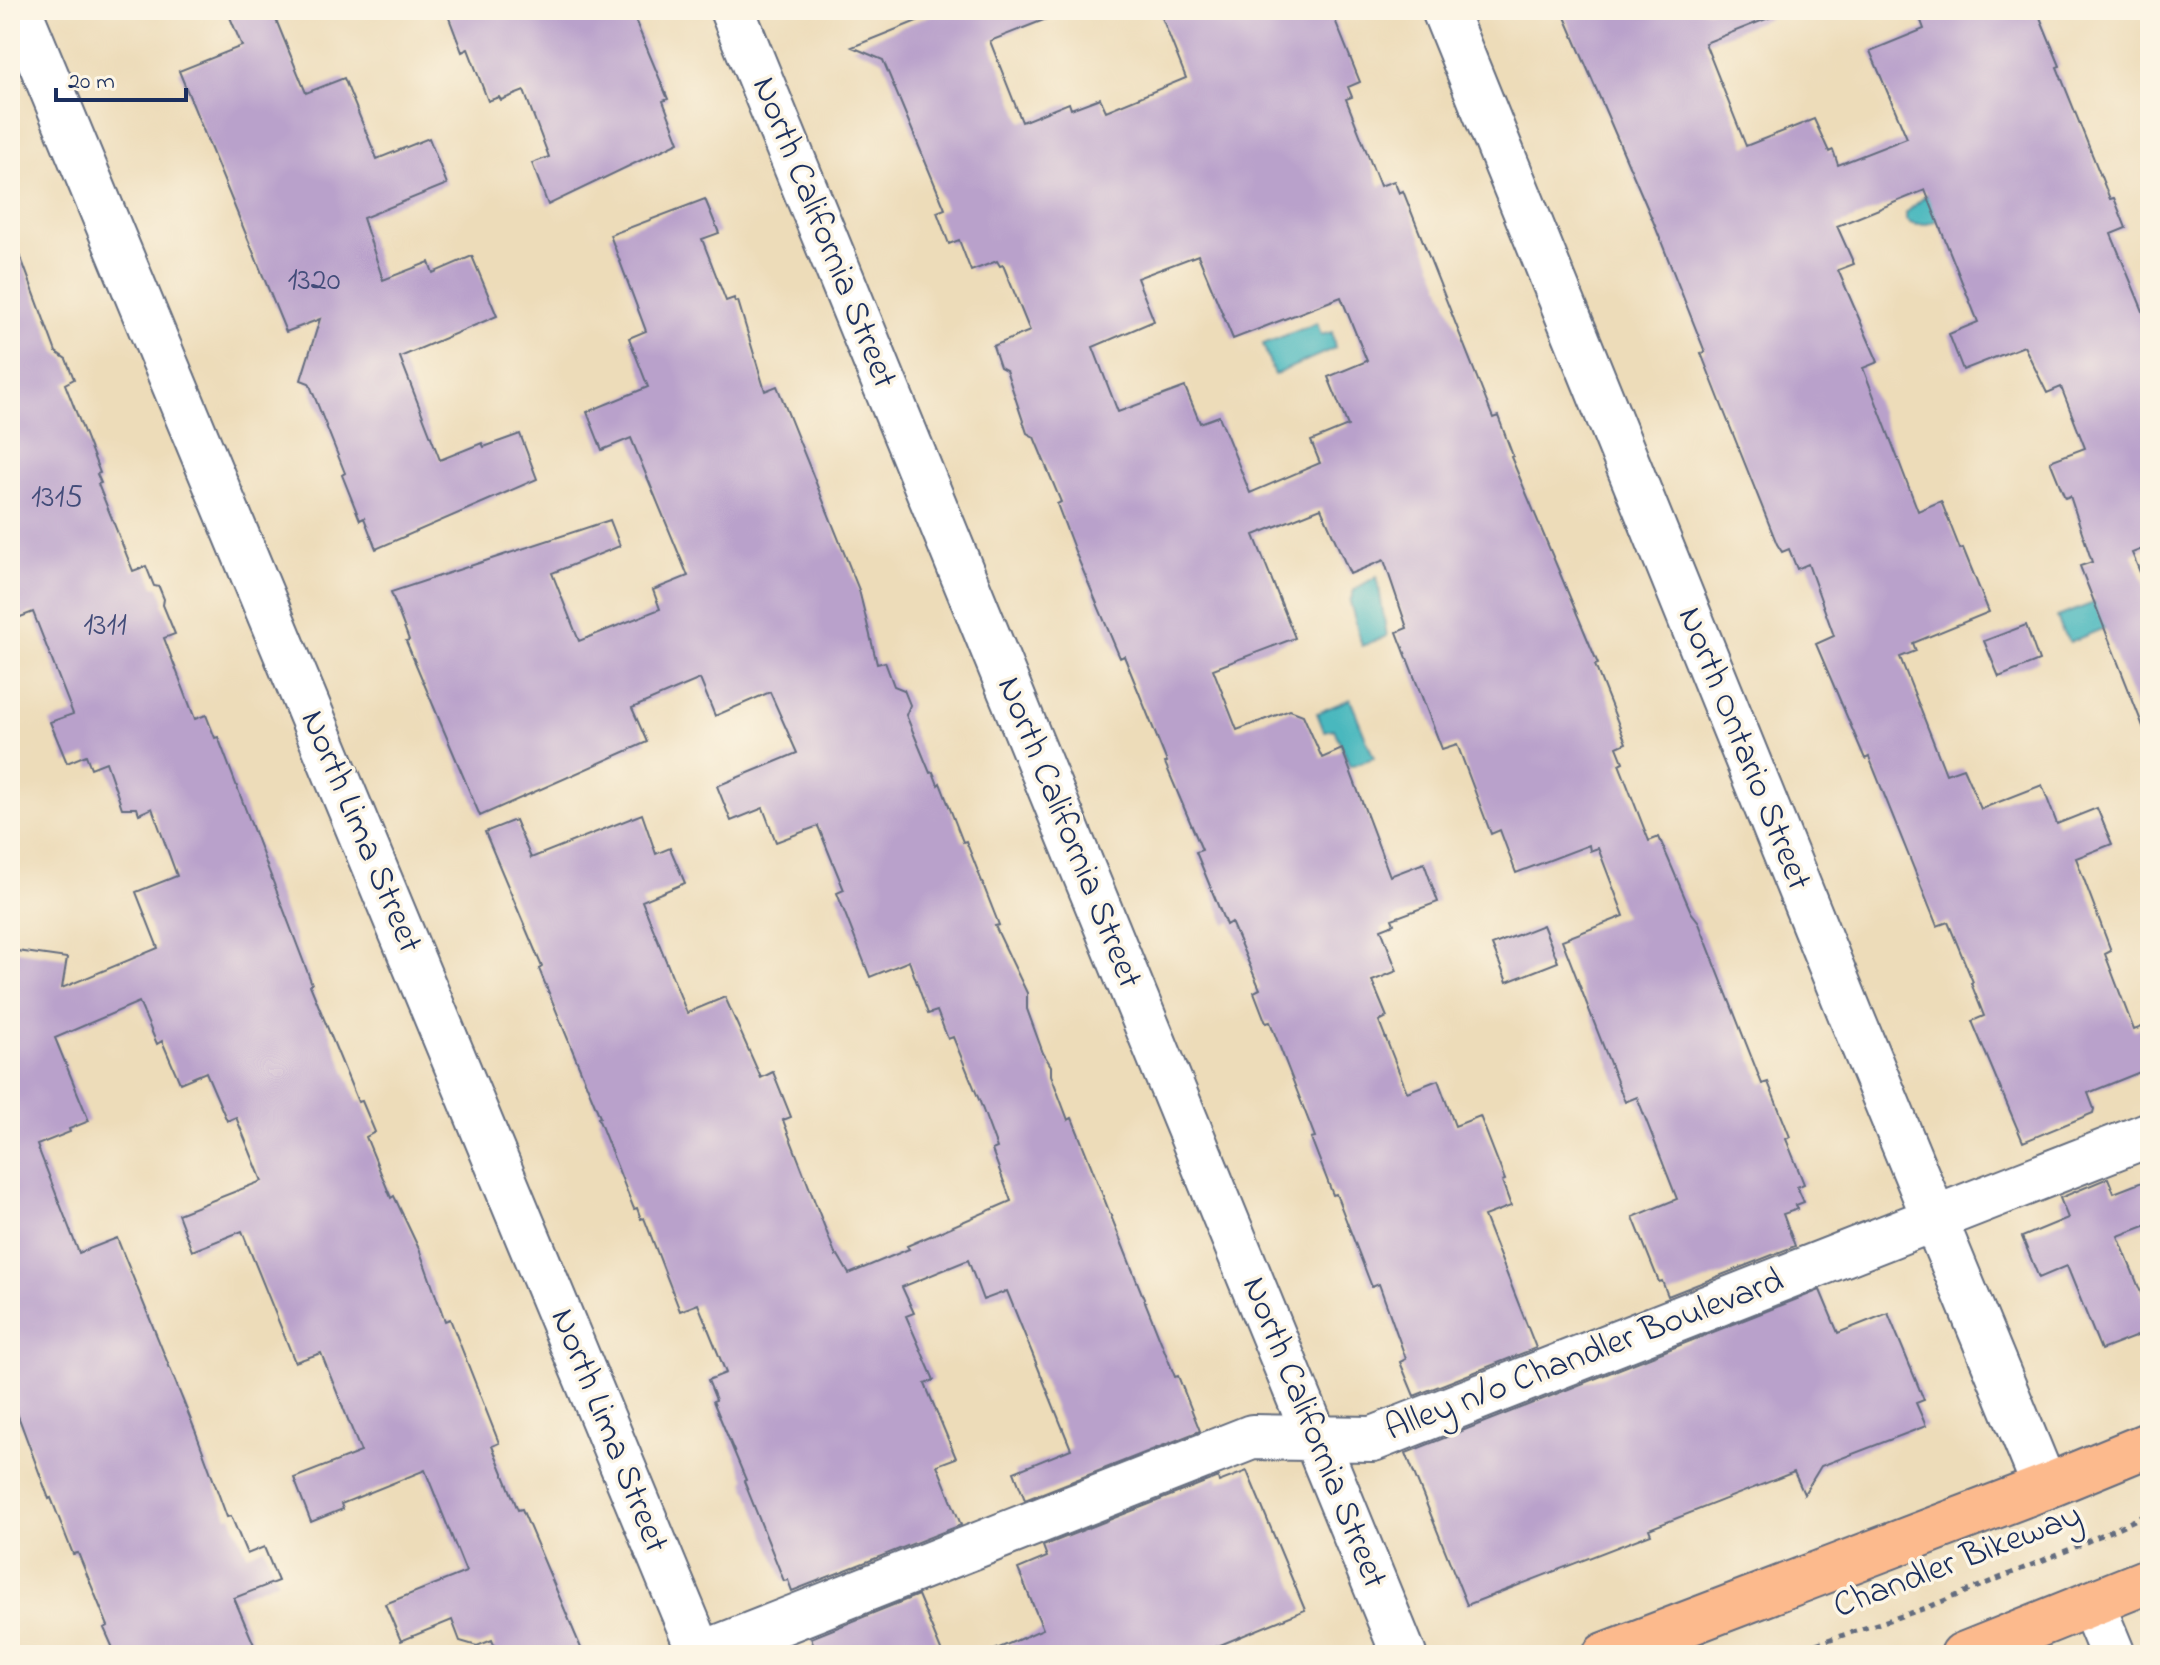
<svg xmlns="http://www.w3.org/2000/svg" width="2160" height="1665" font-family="'Indie Flower',sans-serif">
<rect width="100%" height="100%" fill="#fcf5e5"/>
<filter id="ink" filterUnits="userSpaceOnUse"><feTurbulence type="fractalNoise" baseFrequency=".0125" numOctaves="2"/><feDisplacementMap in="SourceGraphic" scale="16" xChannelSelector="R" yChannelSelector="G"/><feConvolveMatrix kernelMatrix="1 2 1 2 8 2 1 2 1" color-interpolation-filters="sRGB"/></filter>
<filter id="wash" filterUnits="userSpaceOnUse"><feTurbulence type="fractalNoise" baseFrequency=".006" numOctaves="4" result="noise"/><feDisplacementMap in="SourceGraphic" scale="32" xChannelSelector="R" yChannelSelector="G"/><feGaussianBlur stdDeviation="1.8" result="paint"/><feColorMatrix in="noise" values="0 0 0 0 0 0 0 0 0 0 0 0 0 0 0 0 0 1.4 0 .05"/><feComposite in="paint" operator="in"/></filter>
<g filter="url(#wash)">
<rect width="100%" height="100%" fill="#eddcb9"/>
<path fill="#48b8be" stroke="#32748e" stroke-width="2" d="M1939 184 1958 210C1942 217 1920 233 1906 220V213Z
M1317 323 1321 335 1332 332 1335 348 1274 375 1263 344Z
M1377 576 1387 636 1362 646 1350 602 1354 590Z
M2117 594 2129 618 2070 642 2063 633 2057 617Z
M1350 699 1374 758 1350 766 1334 729 1324 731 1317 713Z"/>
<g id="blocks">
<path fill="#b9a1cb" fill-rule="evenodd" d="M227 10H272L306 93 344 78 377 159 429 138 447 184 363 218 383 280 429 262 433 273 472 256 497 316 400 357 440 460 482 443 484 447 520 434 537 479 376 549 364 518 360 520 342 475 345 473 309 383 301 380 320 319 286 332 179 71 242 46Z
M446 10H631L668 99 663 101 679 142 548 205 532 163 549 157 524 91 501 100 499 97 488 101 468 49 462 52Z
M944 10H1064V12L990 41 1022 122 1069 103 1071 109 1100 98 1106 111 1186 78 1159 10H1331L1360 82 1348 87 1352 97 1346 99 1380 186 1394 181 1399 193 1403 191 1493 418 1498 416 1513 456 1511 457 1598 664 1595 665 1626 743 1617 747 1623 762 1619 764 1649 841 1659 837 1691 912 1698 921 1762 1084 1768 1082 1790 1137 1786 1139 1804 1184 1797 1187 1804 1202 1796 1205 1798 1209 1783 1214 1795 1246 1668 1296 1662 1281 1659 1282 1633 1217 1677 1199 1637 1097 1625 1102 1562 940 1624 916 1598 848 1590 851 1589 845 1516 873 1500 830 1491 834 1457 744 1442 749 1397 632 1407 628 1384 560 1350 574 1321 508 1254 535 1295 638 1213 669 1237 730 1290 710 1303 715 1322 758 1342 749 1390 876 1424 863 1438 902 1392 919 1394 924 1381 929 1397 971 1372 981 1387 1017 1379 1021 1407 1092 1438 1080 1455 1126 1480 1116 1505 1180 1502 1181 1511 1206 1484 1216 1536 1348 1414 1396 1400 1362 1406 1359 1379 1284 1372 1287 1336 1194 1333 1195 1311 1138 1315 1137 1270 1022 1266 1023 1254 992 1260 989 1231 922 1226 925 1196 852 1202 850 1165 763 1167 762 1124 656 1120 658 1076 554 1057 504 1061 502 1034 437 1027 433 1006 370 1000 367 993 346 1030 331 1003 265 1000 266 997 261 971 271 959 240 949 244 937 212 945 209 883 60 852 47ZM1198 255 1233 339 1341 297 1367 361 1328 377 1348 426 1311 441 1320 463 1250 493 1219 416 1200 423 1185 387 1118 412 1093 347 1154 321 1137 278Z
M1562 10H1783L1784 12 1705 43 1746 146 1814 119 1829 152 1833 150 1838 165 1907 138 1870 51 1924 29 1917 10H2037L2060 66 2057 67 2110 199 2114 198 2126 228 2111 234 2150 328V546L2132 553 2150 596V738L2148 739 2080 566 2092 562 2070 496 2065 498 2050 461 2085 448 2061 387 2047 393 2024 346 1963 370 1949 334 1978 322 1925 190 1837 226 1854 264 1838 270 1878 362 1863 368 1918 511 1941 501 1960 549 1963 548 1989 612 1913 643 1916 651 1900 657 1946 774 1963 768 1981 809 2042 785 2057 824 2097 808 2112 844 2076 858 2111 951 2105 954 2134 1030 2150 1024V1068L2088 1093 2094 1109 2093 1113 2023 1142 1972 1021 1984 1016 1971 983 1973 982 1948 922 1937 926 1869 757 1865 759 1816 644 1834 636 1808 564 1797 569 1789 549 1782 552 1777 544 1723 409 1701 353 1705 352 1653 221Z
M705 199 719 233 702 239 726 301 734 298 735 302 738 301 765 391 777 386 859 590 877 664 885 662 894 686 904 690 910 705 906 715 930 773 933 772 938 785 940 783 963 842 966 841 999 925 995 926 1027 993V1009L1043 1053 1051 1066V1075L1068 1120 1072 1118 1175 1377 1178 1376 1200 1431 1025 1500 1014 1472 1071 1449 1007 1291 983 1300 968 1260 902 1287 914 1313 906 1316 934 1380 925 1384 956 1458 937 1465 961 1525 792 1591 788 1580 784 1581 744 1481 746 1480 713 1401 716 1400 708 1380 726 1373 698 1304 680 1311 644 1218 641 1219 637 1208 634 1209 598 1118 600 1117 539 969 542 967 485 832 515 820 531 858 642 814 656 854 670 848 685 883 642 901 687 1013 725 997 761 1078 773 1072 791 1117 783 1120 836 1256 838 1255 849 1274 909 1249 907 1246 1011 1201 992 1150 997 1148 980 1102 953 1037 948 1039 937 1011 928 1014 909 961 870 977 837 893 844 890 818 826 776 842 763 808 731 821 717 786 797 753 770 692 715 716 700 679 632 708 647 742 480 816 406 641 409 640 391 592 610 520 620 546 552 573 579 641 660 609 653 590 688 576 631 438 602 450 587 412 648 387 629 338 646 331 610 235Z
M14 239 56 352 66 359 74 379 65 384 100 473 97 474 101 483 98 484 133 571 146 566 154 586 159 587 164 599 163 605 175 634 164 638 195 719 206 715 215 738 218 737 312 984 310 985 358 1102 362 1101 375 1132 366 1137 391 1198 394 1196 419 1249 445 1321 450 1319 499 1443 492 1446 518 1510 522 1509 584 1655H479L495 1647 492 1640 477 1646 460 1641 452 1620 401 1641 385 1604 466 1572 425 1470 341 1504 343 1509 311 1522 294 1478 361 1452 321 1353 295 1362 242 1231 192 1251 178 1214 262 1181 236 1117 227 1121 206 1072 180 1083 162 1041 157 1044 139 1002 55 1038 89 1121 69 1129 70 1132 37 1145 79 1253 117 1238 195 1430 227 1517 231 1516 247 1554 264 1547 278 1581 234 1598 255 1647 235 1655H116L104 1628 108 1626 78 1553 73 1554 51 1498 49 1499 10 1394V950L67 958 62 988 158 948 136 892 177 876 152 808 139 814 137 808H122L106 762 91 768 86 755 67 763 50 722 73 714 33 612 10 621V240Z
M2026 625 2039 661 1999 677 1984 641Z
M1543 925 1558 962 1507 982 1492 945Z
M2108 1178 2114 1193 2150 1179V1224L2118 1236 2150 1315V1331L2101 1350 2067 1266 2039 1278 2022 1237 2068 1218 2060 1198Z
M1820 1290 1838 1333 1888 1313 1924 1400 1916 1403 1926 1426 1821 1466 1804 1494 1794 1472 1649 1529 1651 1534 1467 1605 1406 1453Z
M1247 1471 1305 1610 1196 1655H983L1043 1629 1018 1569 1047 1557 1043 1546 1218 1477 1219 1482Z
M918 1595 943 1655H818L811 1638Z"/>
</g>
</g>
<g filter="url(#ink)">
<use href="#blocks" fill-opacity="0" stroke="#646c7e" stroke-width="2"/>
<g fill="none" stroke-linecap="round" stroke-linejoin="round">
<g stroke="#646c7e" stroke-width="48">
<path id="minor" d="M19 10 701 1655
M732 10 1404 1655
M1444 10 1852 1018 2045 1487
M2092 1604 2113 1655
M699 1655 1252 1437 1373 1439 2150 1134"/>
</g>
<g stroke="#646c7e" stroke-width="48">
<path id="major" d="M1605 1655 2045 1487 2150 1444
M1963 1655 2150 1580"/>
</g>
<path stroke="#646c7e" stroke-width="5" stroke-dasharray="6 6" stroke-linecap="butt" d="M1782 1655 1926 1608 2073 1548 2150 1513"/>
<use href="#minor" stroke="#fff" stroke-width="44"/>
<use href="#major" stroke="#fcba8d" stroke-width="44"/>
</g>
</g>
<g text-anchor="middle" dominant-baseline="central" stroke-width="7" stroke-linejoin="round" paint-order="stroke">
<g font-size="32" fill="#424c79">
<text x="314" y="281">1320</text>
<text x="57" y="498">1315</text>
<text x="105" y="626">1311</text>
</g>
<g font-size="36" fill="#1b2f5e" stroke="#fcf5e5">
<text transform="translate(823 233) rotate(68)">North California Street</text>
<text transform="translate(1743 749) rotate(68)">North Ontario Street</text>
<text transform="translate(360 832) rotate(67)">North Lima Street</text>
<text transform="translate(1068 833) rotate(68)">North California Street</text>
<text transform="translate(1585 1356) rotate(-21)">Alley n/o Chandler Boulevard</text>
<text transform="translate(608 1431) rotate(68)">North Lima Street</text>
<text transform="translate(1313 1433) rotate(68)">North California Street</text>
<text transform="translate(1958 1562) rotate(-21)">Chandler Bikeway</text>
</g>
</g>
<rect width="2160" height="1665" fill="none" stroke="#fcf5e5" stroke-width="40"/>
<path d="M56 88v12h130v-12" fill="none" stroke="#1b2f5e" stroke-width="4"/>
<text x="68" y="88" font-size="24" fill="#1b2f5e" stroke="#fcf5e5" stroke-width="6" paint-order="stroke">20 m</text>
</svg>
